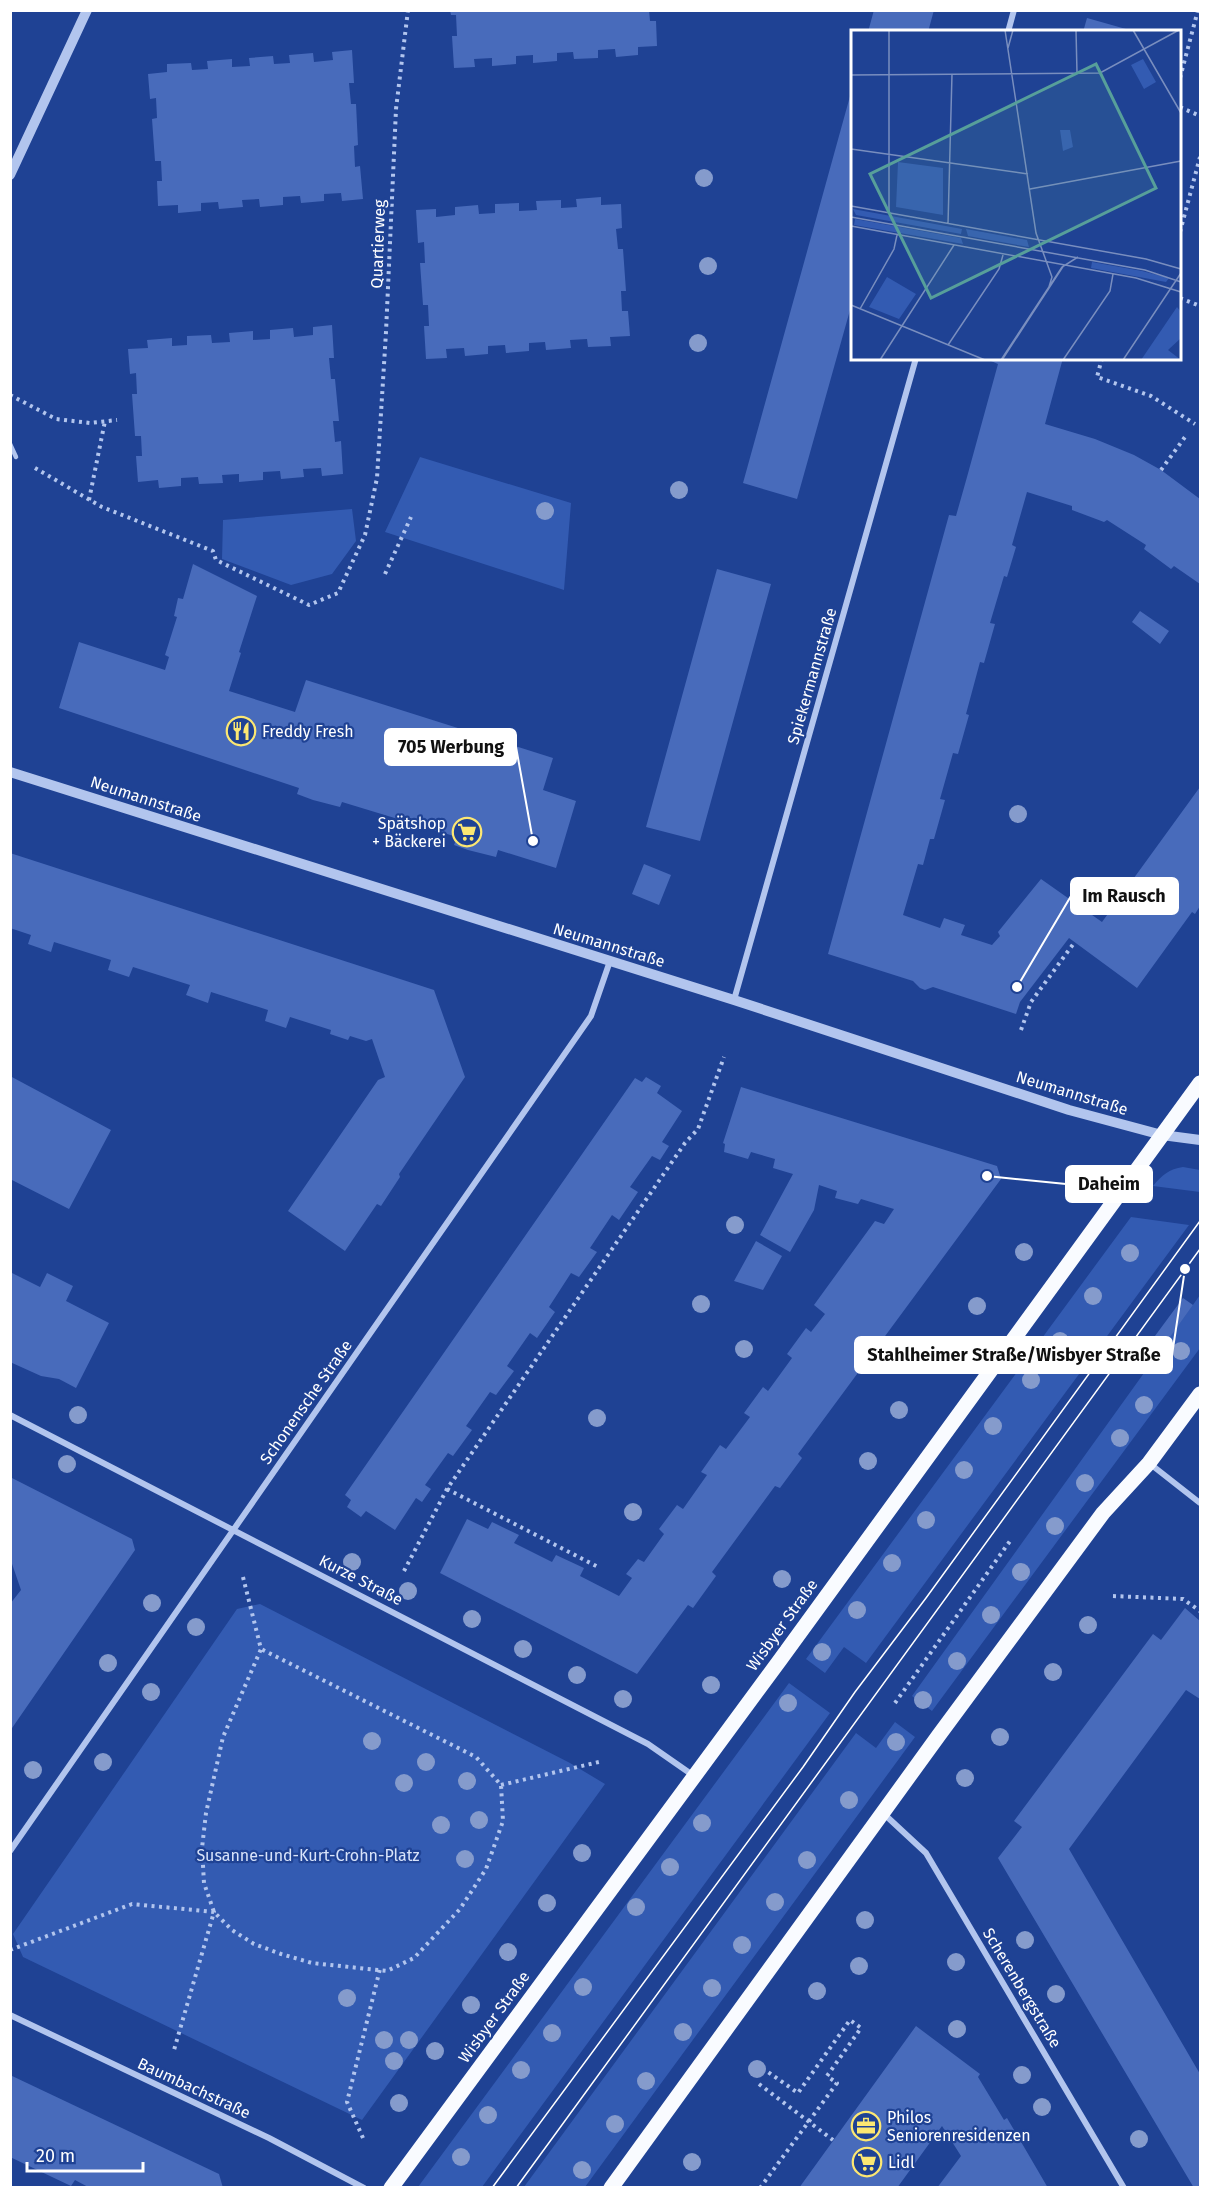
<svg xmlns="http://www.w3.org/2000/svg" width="1211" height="2198" font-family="'Fira Sans',sans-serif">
<rect width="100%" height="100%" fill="#1f4294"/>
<path fill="#335bb2" d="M420 457 571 503 564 590 385 532Z
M352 509 356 541 332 574 291 585 222 559 223 520Z
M1183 1167 1200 1170V1192L1153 1186C1162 1175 1169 1169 1183 1167Z
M1131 1217 1189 1225 866 1663 844 1647 825 1673 806 1659Z
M1200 1295V1348L932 1711 912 1696Z
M260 1604 570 1763 605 1784 362 2120 23 1957 13 1934 237 1609Z
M789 1683 830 1713 482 2187H418Z
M895 1722 915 1737 585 2187H524L856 1733 876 1748Z"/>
<path fill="#486bbb" d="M450 10H649L650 21H656L657 46 638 47V55L616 57 615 49 598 50V58L574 59 573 52 557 53V61L533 63V55L516 56V64L492 66V58L474 59 475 67 454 68 452 36H457L456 15H451Z
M874 10H934L928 32H868Z
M1087 18 1133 31V32H1083Z
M352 50 354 83H349L351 104H356L358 145 354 146 355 167 360 166 363 199 342 201 341 193 324 194V201L301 203 300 196 283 197V205L260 207 259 199 242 200 243 207 219 209 218 202 201 203V211L178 213V205L158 206 157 181H162L161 161H155L152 119 157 118 156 98 150 99 148 74 167 72V64L191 63 192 70 208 69 207 61 232 59V67L250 66 249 58 273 56 274 64 290 63 289 55 313 53 314 62 333 60 332 52Z
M852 89V303L797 499 743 483Z
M601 197V205L621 204 622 228 616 229 618 249H623L626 291H621L622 311H628L630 336 610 337 611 346 588 347 587 339 570 340 571 348 546 350 545 342 529 343V351L506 353 505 345 488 346V354L465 356 464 348 446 349 447 358 426 359 424 326H429L428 305H423L420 263H425L424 242 418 243 416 210 436 209V217L455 215V207L478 205 479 214 495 213V204L519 203V211L537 210 536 201 561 200V208L577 207 576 199Z
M332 325 334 358H329L331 379H335L339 421H333L335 442 341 441 343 474 322 476 321 468 303 469 304 477 281 479 280 471 263 472V480L239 482V474L222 475 223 483 199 484 198 477 181 478V486L159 488 158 480 138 482 136 456H142L141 436H135L132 394H137L136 373 130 374 128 349 148 348 147 340 172 338V346L187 345V336L211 335 212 343 230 342 229 333 253 331V340L270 339V330L293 328 294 337 313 335V327Z
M992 358H1063L1045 424 1095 439 1134 455 1161 470 1200 499V584L1174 566 1171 569 1144 549 1146 545 1107 520 1104 522 1072 510V506L1027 492 1012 545 1016 547 1007 577 1004 576 990 623 995 624 984 663 980 662 966 714 969 715 958 754 953 753 940 799 945 800 934 839H930L923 865 918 864 903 915 940 928 944 918 965 925 961 935 992 945 1000 936 998 932 1041 879 1102 922 1200 787V906L1195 914 1192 912 1137 988 1069 938 1020 1002 1016 1014 933 987 925 990 920 988 913 981 828 954 949 515 956 516 967 477 998 364 991 361Z
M193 564 257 596 239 652 241 653 229 691 295 712 306 680 553 758 543 790 576 801 556 868 498 850 496 857 468 850 454 845 457 837 342 802 340 807 313 800 297 794 299 788 59 708 79 642 165 670 169 657 165 655 177 617 174 616 178 598 183 599Z
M717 569 771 584 700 841 646 827Z
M1140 611 1169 631 1160 644 1132 622Z
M10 853 434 990 465 1077 399 1174 400 1177 381 1206 377 1204 345 1251 288 1211 378 1080 385 1077 372 1039 366 1041 350 1036 348 1040 330 1034 331 1030 290 1017 286 1028 265 1021 268 1010 211 992 208 1003 186 995 190 985 133 967 129 977 108 970 111 960 54 942 51 952 28 944 31 935 10 928Z
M644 864 671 875 659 905 632 894Z
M10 1076 111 1130 69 1209 10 1179Z
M646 1077 661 1086 657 1093 682 1111 662 1142 669 1146 660 1160 652 1156 630 1187 638 1192 619 1220 612 1215 590 1248 597 1252 579 1277 571 1273 549 1307 555 1312 537 1338 530 1333 507 1366 514 1371 496 1395 490 1392 466 1426 472 1430 453 1456 448 1453 425 1485 431 1489 422 1502 416 1498 395 1530 366 1511 361 1517 347 1507 351 1500 345 1495 635 1078 642 1082Z
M741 1087 997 1166 1001 1179 798 1454 802 1458 780 1488 775 1486 712 1572 716 1576 693 1608 688 1605 637 1674 440 1573 467 1519 488 1529 492 1522 519 1535 514 1543 552 1562 556 1555 584 1568 580 1576 619 1596 632 1578 626 1574 638 1559 644 1562 664 1534 659 1529 677 1505 683 1509 707 1475 701 1472 720 1445 726 1449 750 1417 744 1413 763 1387 768 1391 792 1358 787 1354 806 1328 811 1332 825 1314 814 1305 875 1221 884 1224 894 1209 861 1199 858 1204 835 1198 837 1191 819 1185 814 1210 790 1252 760 1235 793 1174 773 1168 775 1159 751 1152 748 1159 724 1152 725 1144 723 1143Z
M756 1241 782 1256 763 1290 734 1281Z
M10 1272 40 1287 47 1273 73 1286 66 1301 109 1323 76 1388 59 1379 41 1376 10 1362Z
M1183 1298 1193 1305 1163 1347 1152 1340Z
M10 1477 132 1539 135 1550 10 1731V1604L21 1590 10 1558Z
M1185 1608 1200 1621V1699L1186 1690 1069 1849 1200 2074V2188H1194L998 1858 1022 1827 1014 1821 1153 1634 1161 1640Z
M916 2026 980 2074 978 2077 1004 2120 1007 2118 1048 2188H937L961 2156 942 2126 897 2188H799Z
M10 2075 219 2174 223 2188H90L75 2180 71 2186 10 2157Z"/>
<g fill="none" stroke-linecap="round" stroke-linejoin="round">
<path stroke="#b2c5ee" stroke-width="4" stroke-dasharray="3 4.5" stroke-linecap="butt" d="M1180 78 1198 10
M1180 107 1200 116
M1180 232 1200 157
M1180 298 1200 306
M1102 358 1097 377 1151 396 1195 424
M10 395 56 419 90 423 117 420
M35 468 102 507 213 551 216 560 309 605 338 593 365 535 377 478 386 332 396 109 408 10
M1161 470 1185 437
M89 500 105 421
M385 574 411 517
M1021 1030 1031 1002 1074 943
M447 1489 600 1568
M404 1571 447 1489 685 1143 698 1129 724 1057
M243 1577 261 1649 223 1737 206 1813 202 1848 204 1883 214 1912 232 1930 254 1944 281 1954 312 1963 387 1971 414 1958 460 1909 486 1869 503 1821 501 1785 476 1757 261 1649
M1113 1596 1183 1599 1200 1611
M895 1703 1010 1541
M501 1785 603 1761
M10 1950 132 1904 214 1912 174 2050
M759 2084 833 2140
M363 2138 347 2102 380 1969
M760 2188 837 2083 827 2076 861 2028 850 2020 798 2093 768 2072"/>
<path stroke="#b2c5ee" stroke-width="4.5" d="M10 444 16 457"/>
<path stroke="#b2c5ee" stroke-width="6" d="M1008 32 1014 10
M734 1000 916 358
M10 1415 648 1744 694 1776
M1149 1463 1200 1503
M884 1814 926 1853 1124 2188
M10 1851 591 1016 610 961
M10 2015 269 2138 364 2188"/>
<path stroke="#b2c5ee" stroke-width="10" d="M10 175 87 10
M10 772 734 1000 1069 1110 1162 1135 1200 1140"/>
<path stroke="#f9fbff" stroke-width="15" d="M391 2188 780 1660 1200 1083
M611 2188 939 1735 1103 1513 1149 1463 1200 1394"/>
<path stroke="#fff" stroke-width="1.5" d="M492 2188 803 1767 855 1692 926 1598 1200 1221
M516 2188 1200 1249"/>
</g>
<g fill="#859bcc">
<circle cx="704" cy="178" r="9"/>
<circle cx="708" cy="266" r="9"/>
<circle cx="698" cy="343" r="9"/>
<circle cx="679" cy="490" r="9"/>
<circle cx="545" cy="511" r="9"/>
<circle cx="1018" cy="814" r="9"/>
<circle cx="735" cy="1225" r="9"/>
<circle cx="1024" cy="1252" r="9"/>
<circle cx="1130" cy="1253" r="9"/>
<circle cx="1093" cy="1296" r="9"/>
<circle cx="701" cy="1304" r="9"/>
<circle cx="977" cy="1306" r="9"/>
<circle cx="1060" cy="1341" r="9"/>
<circle cx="744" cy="1349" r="9"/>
<circle cx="1181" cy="1351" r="9"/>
<circle cx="1031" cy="1380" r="9"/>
<circle cx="1144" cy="1405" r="9"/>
<circle cx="899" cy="1410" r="9"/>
<circle cx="78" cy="1415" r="9"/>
<circle cx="597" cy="1418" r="9"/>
<circle cx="993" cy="1426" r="9"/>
<circle cx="1120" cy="1438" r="9"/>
<circle cx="868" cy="1461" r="9"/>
<circle cx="67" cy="1464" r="9"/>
<circle cx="964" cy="1470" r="9"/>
<circle cx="1085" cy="1483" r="9"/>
<circle cx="633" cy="1512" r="9"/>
<circle cx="926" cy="1520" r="9"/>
<circle cx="1055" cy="1526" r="9"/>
<circle cx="352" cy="1562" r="9"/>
<circle cx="892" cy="1563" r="9"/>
<circle cx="1021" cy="1572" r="9"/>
<circle cx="782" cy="1579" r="9"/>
<circle cx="408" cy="1591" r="9"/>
<circle cx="152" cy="1603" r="9"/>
<circle cx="857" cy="1610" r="9"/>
<circle cx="991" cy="1615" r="9"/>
<circle cx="472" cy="1619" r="9"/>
<circle cx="1088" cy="1625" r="9"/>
<circle cx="196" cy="1627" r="9"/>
<circle cx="523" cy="1649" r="9"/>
<circle cx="822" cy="1652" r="9"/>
<circle cx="957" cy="1661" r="9"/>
<circle cx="108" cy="1663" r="9"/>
<circle cx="1053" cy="1672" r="9"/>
<circle cx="577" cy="1675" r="9"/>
<circle cx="711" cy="1685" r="9"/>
<circle cx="151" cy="1692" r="9"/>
<circle cx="623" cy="1699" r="9"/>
<circle cx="923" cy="1700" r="9"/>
<circle cx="788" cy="1703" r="9"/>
<circle cx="1000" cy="1737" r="9"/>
<circle cx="372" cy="1741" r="9"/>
<circle cx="896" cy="1742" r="9"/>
<circle cx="103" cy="1762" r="9"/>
<circle cx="426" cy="1762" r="9"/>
<circle cx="33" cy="1770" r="9"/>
<circle cx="965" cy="1778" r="9"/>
<circle cx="467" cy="1781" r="9"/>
<circle cx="404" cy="1783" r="9"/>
<circle cx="849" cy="1800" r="9"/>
<circle cx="479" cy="1820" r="9"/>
<circle cx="702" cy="1823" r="9"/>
<circle cx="441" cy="1825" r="9"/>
<circle cx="582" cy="1853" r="9"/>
<circle cx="465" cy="1859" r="9"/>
<circle cx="807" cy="1860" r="9"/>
<circle cx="670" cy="1867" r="9"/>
<circle cx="775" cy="1902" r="9"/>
<circle cx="547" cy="1903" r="9"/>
<circle cx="636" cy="1907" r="9"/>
<circle cx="865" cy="1920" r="9"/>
<circle cx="1025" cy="1940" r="9"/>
<circle cx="742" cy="1945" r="9"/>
<circle cx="508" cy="1952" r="9"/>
<circle cx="956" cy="1962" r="9"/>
<circle cx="859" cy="1966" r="9"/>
<circle cx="583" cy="1987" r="9"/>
<circle cx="712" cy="1988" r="9"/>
<circle cx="817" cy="1991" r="9"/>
<circle cx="1056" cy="1994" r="9"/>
<circle cx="347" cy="1998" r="9"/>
<circle cx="471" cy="2005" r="9"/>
<circle cx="957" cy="2029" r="9"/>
<circle cx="683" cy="2032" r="9"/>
<circle cx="552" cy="2033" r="9"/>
<circle cx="384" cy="2040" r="9"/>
<circle cx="409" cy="2040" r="9"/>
<circle cx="435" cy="2051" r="9"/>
<circle cx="394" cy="2061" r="9"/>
<circle cx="757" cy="2069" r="9"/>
<circle cx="521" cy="2070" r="9"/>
<circle cx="1022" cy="2075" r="9"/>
<circle cx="646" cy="2081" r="9"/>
<circle cx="399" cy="2103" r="9"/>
<circle cx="1042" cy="2107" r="9"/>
<circle cx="488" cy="2115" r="9"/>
<circle cx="615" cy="2124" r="9"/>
<circle cx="1139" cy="2139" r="9"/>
<circle cx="461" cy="2157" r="9"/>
<circle cx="692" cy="2162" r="9"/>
<circle cx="582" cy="2170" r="9"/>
</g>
<defs>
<g id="restaurant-ring" transform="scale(1.5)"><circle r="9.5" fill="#1f4294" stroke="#fce772" stroke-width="1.5"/><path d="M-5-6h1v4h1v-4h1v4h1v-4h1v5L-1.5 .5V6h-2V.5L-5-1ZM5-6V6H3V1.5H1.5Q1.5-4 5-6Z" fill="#fce772"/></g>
<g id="supermarket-ring" transform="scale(1.5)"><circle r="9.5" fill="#1f4294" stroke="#fce772" stroke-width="1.5"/><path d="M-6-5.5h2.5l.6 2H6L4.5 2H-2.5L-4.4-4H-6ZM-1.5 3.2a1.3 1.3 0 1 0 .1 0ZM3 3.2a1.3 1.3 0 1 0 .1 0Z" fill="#fce772"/></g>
<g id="office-ring" transform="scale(1.5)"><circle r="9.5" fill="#1f4294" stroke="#fce772" stroke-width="1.5"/><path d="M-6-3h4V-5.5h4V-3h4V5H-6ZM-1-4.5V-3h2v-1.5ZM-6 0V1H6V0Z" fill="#fce772"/></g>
</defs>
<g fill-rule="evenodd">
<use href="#restaurant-ring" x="241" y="731"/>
<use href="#supermarket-ring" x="467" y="832"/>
<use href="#office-ring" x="866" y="2126"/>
<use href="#supermarket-ring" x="867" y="2162"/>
</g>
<g text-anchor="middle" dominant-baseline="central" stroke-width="4.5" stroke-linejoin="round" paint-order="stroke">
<g font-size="16" fill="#fff" stroke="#1f4294">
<text transform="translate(378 244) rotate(-88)">Quartierweg</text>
<text transform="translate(812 676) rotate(-74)">Spiekermannstraße</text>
<text transform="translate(146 799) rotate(18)">Neumannstraße</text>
<text transform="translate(609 945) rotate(17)">Neumannstraße</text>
<text transform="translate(1072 1093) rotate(17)">Neumannstraße</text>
<text transform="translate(306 1402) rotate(-55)">Schonensche Straße</text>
<text transform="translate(361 1580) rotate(27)">Kurze Straße</text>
<text transform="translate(782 1625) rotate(-54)">Wisbyer Straße</text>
<text transform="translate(1022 1988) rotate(59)">Scherenbergstraße</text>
<text transform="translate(494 2017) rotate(-54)">Wisbyer Straße</text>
<text transform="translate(194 2088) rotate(25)">Baumbachstraße</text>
</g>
<g font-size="16" fill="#fff" stroke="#1f4294" text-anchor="start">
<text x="262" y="731">Freddy Fresh</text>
<text x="446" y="823" text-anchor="end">Spätshop<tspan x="446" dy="18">+ Bäckerei</tspan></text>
<text x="887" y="2117">Philos<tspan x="887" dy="18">Seniorenresidenzen</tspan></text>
<text x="888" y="2162">Lidl</text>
</g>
<g font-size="16" fill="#d8e3fa" stroke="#1f4294">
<text x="308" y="1855">Susanne-und-Kurt-Crohn-Platz</text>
</g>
</g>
<g transform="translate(851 30)">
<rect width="330" height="330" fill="#1f4294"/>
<path d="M292 29 305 52 293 59 280 35ZM209 100H219L222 117 212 121ZM47 132 92 138V185L45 177ZM2 179 111 199 110 204 5 185ZM4 189 110 208 112 214 3 195ZM115 199 176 210 178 217 117 206ZM241 232 291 241 318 248 315 252 240 238ZM36 247 65 264 48 289 18 277ZM326 277 330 282V308L317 320 330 330H290Z" fill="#335bb2"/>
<path fill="none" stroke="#798ebf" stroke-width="1.5" d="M38 0V183M154 0 185 203 201 247 197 260M225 0 226 43M282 0 330 83M157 18 162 0M0 45 249 43 328 0M0 119 177 144M179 159 330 131M0 176 295 229 330 239M0 187 294 240 330 252M97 194 101 44M0 196 285 248 330 262M0 275 134 330M9 279 43 219 46 205M97 315 148 239 152 225M29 330 103 215M150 330 211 237 227 227M151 330 213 235M212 330 259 261 262 244M272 330 330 243"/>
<path fill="#579f9a" fill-opacity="0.15" stroke="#579f9a" stroke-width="3" d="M245 34 305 158 80 268 19 144Z"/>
<rect width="330" height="330" fill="none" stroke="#fff" stroke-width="3"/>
</g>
<path fill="none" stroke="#fff" stroke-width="2" d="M533 841L516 747M1017 987L1071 896M987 1176L1066 1184M1185 1269L1172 1355"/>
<g fill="#fff" stroke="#1f4294" stroke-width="2">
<circle cx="533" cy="841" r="6"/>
<circle cx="1017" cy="987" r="6"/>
<circle cx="987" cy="1176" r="6"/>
<circle cx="1185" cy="1269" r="6"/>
</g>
<g fill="#fff" stroke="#fff" stroke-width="2">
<rect x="385" y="729" width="131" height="36" rx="6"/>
<rect x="1071" y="878" width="107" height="36" rx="6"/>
<rect x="1066" y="1166" width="86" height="36" rx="6"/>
<rect x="855" y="1337" width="317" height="36" rx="6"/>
</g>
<g font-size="18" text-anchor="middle" font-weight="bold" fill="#111">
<text x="451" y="753">705 Werbung</text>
<text x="1124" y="902">Im Rausch</text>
<text x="1109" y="1190">Daheim</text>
<text x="1014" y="1361">Stahlheimer Straße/Wisbyer Straße</text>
</g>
<rect width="1211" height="2198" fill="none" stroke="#ffffff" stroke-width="24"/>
<path d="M27 2162v9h116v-9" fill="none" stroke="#ffffff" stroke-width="3"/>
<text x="36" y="2162" font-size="18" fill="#ffffff" stroke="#1f4294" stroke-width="4.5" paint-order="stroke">20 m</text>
</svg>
